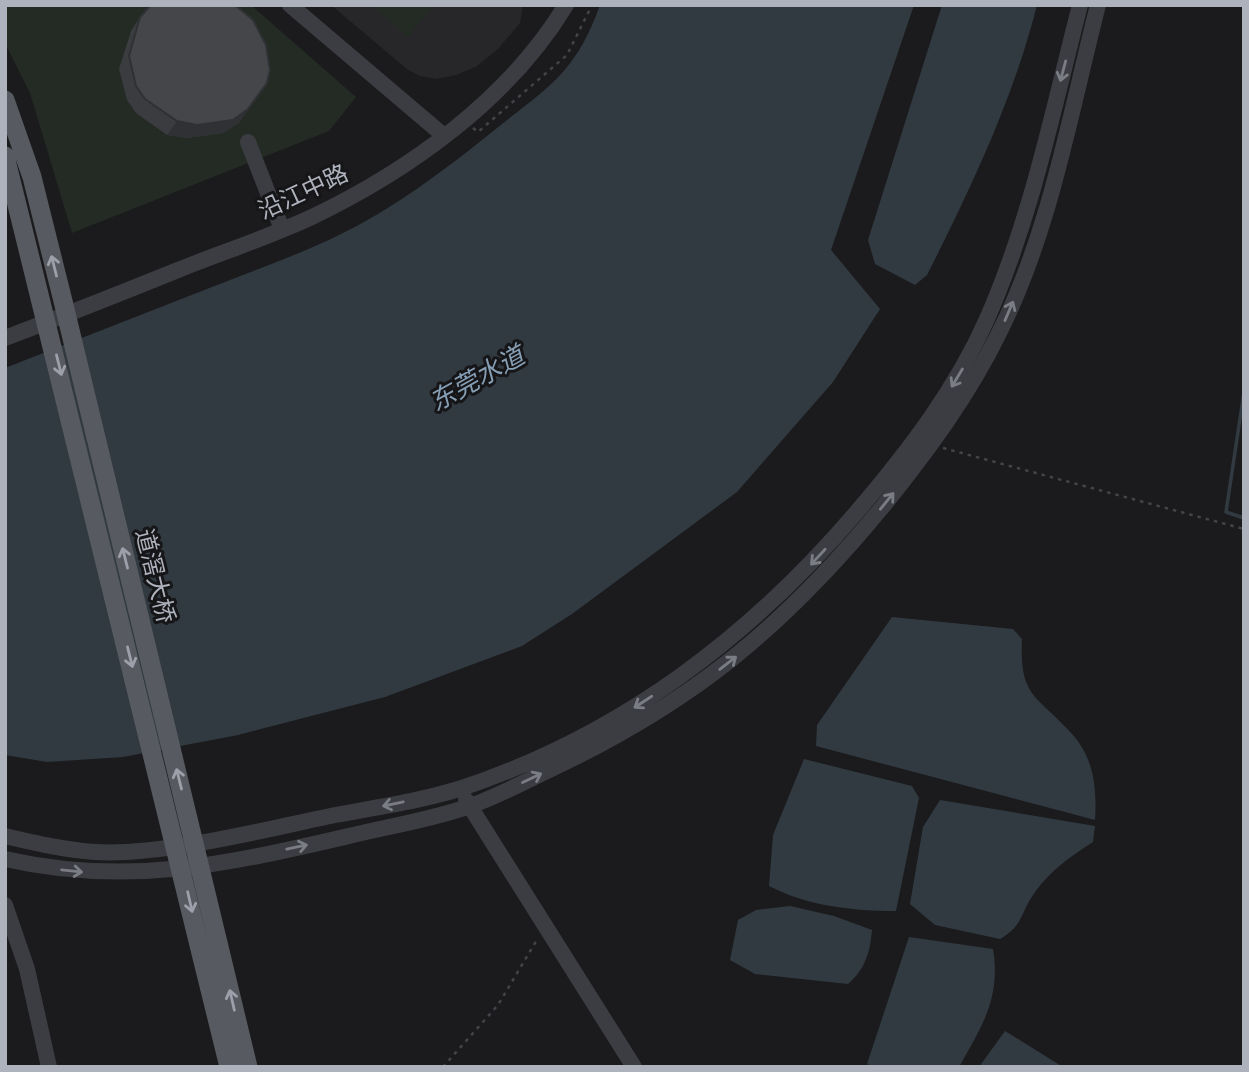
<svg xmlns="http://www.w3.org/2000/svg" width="1249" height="1072" font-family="'Fira Sans Condensed','Noto Sans SC',sans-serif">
<rect width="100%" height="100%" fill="#1b1b1d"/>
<path fill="#27272a" d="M331 5H523L520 23 498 49 477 66 456 75 437 79 420 76 408 70Z"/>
<path fill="#232b24" d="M5 5H251L356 97 329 131 72 233 30 93 5 43Z
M371 5H435L408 37Z"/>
<path fill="#313a41" d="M600 5H914L831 250 880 309 833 382 737 492 572 614 522 646 385 697 238 735 123 757 47 762 5 755V368C74 341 143 314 212 287 253 271 295 256 335 237 394 209 446 169 497 128 550 86 576 72 600 5Z
M942 5H1037C1013 100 971 188 927 275L915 285 875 264 868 240Z
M892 617 1013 629 1022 639C1019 698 1037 695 1072 734 1094 758 1097 789 1095 820L816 746 817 725Z
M804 759 912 786 919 798 896 911C853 911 807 906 769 886L773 835Z
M940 800 1095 826 1093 842C1071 856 1051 870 1035 892 1020 913 1024 925 1000 939L935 925 910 904 923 827Z
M790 906 834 916 872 930C870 953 865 969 848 984L755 974 730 960 738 920 756 910Z
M909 937 993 949C1001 998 982 1026 959 1067H874L867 1064Z
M1005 1031 1063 1067H979Z"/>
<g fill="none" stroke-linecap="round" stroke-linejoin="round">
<path stroke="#313a41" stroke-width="3.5" d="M1244 392 1226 512 1244 518"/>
<path stroke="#424449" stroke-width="2.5" stroke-dasharray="3.5 5" stroke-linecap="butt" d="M473 128 478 132 567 55 592 5
M943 448 1244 529
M443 1067 498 1005 538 938"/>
<path stroke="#3c3d42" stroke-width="16" d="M290 5 443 135
M248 142 282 229
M5 338C63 316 121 293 178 270 223 252 269 237 312 217 410 170 509 99 566 5
M466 800 634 1067
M5 836C35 843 65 850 95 852 163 856 267 829 335 815 377 807 421 801 462 788 623 734 752 636 861 507 910 449 956 389 987 319 1031 219 1053 110 1080 5
M5 859C129 887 228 864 349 836 389 826 431 820 470 806 496 797 522 783 547 771 692 703 783 628 884 505 928 450 969 395 1000 331 1050 231 1070 114 1098 5
M5 905 27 969 49 1067"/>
<path stroke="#585a61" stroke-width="19" d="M5 100 32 177 63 301 248 1067
M5 156 229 1067"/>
</g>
<path fill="#3b3c40" d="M140 17 239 123 223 133 187 138 167 135 136 113 127 100 119 69 131 31Z"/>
<path fill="#303134" d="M267 83 239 123 223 133 187 138 167 135 177 121Z"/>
<path fill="#45464a" stroke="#303134" stroke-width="2" d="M151 5H235L253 20 266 45 270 70 267 83 248 109 233 120 197 125 177 121 145 99 136 86 129 56 140 17Z"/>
<defs><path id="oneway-shaft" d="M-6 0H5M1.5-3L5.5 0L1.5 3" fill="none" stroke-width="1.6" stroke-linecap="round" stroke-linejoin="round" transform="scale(1.75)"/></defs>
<g stroke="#7b7d85">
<use href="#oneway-shaft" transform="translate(1063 71) rotate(105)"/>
<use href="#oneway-shaft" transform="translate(1009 311) rotate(-67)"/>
<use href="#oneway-shaft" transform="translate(957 378) rotate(121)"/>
<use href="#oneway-shaft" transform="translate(887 501) rotate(-51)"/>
<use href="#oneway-shaft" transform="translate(818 557) rotate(133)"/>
<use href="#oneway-shaft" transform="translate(728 663) rotate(-38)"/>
<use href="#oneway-shaft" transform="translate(643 702) rotate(147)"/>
<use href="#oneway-shaft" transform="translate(532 778) rotate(-25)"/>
<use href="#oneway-shaft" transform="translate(393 804) rotate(168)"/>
<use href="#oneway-shaft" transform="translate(297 847) rotate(-12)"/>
<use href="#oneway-shaft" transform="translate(72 871) rotate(6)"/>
</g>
<g stroke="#9da0aa">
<use href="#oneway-shaft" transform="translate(54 266) rotate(-104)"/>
<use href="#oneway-shaft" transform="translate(59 365) rotate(76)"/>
<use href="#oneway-shaft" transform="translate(125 558) rotate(-104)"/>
<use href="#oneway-shaft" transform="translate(130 657) rotate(76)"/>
<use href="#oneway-shaft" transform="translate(179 779) rotate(-104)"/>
<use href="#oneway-shaft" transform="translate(190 902) rotate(77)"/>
<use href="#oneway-shaft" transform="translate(232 1000) rotate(-103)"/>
</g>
<g text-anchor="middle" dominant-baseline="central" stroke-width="6" stroke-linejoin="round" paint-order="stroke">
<g font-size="24" fill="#aeb2bc" stroke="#161618">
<text transform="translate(303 192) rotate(-25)">沿江中路</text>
<text transform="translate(155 576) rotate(76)">道滘大桥</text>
</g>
<g font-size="26" font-style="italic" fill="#869fb5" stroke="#161618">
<text transform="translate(477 379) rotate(-29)">东莞水道</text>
</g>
</g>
<rect width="1249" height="1072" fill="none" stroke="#aeb2bc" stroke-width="14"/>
</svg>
